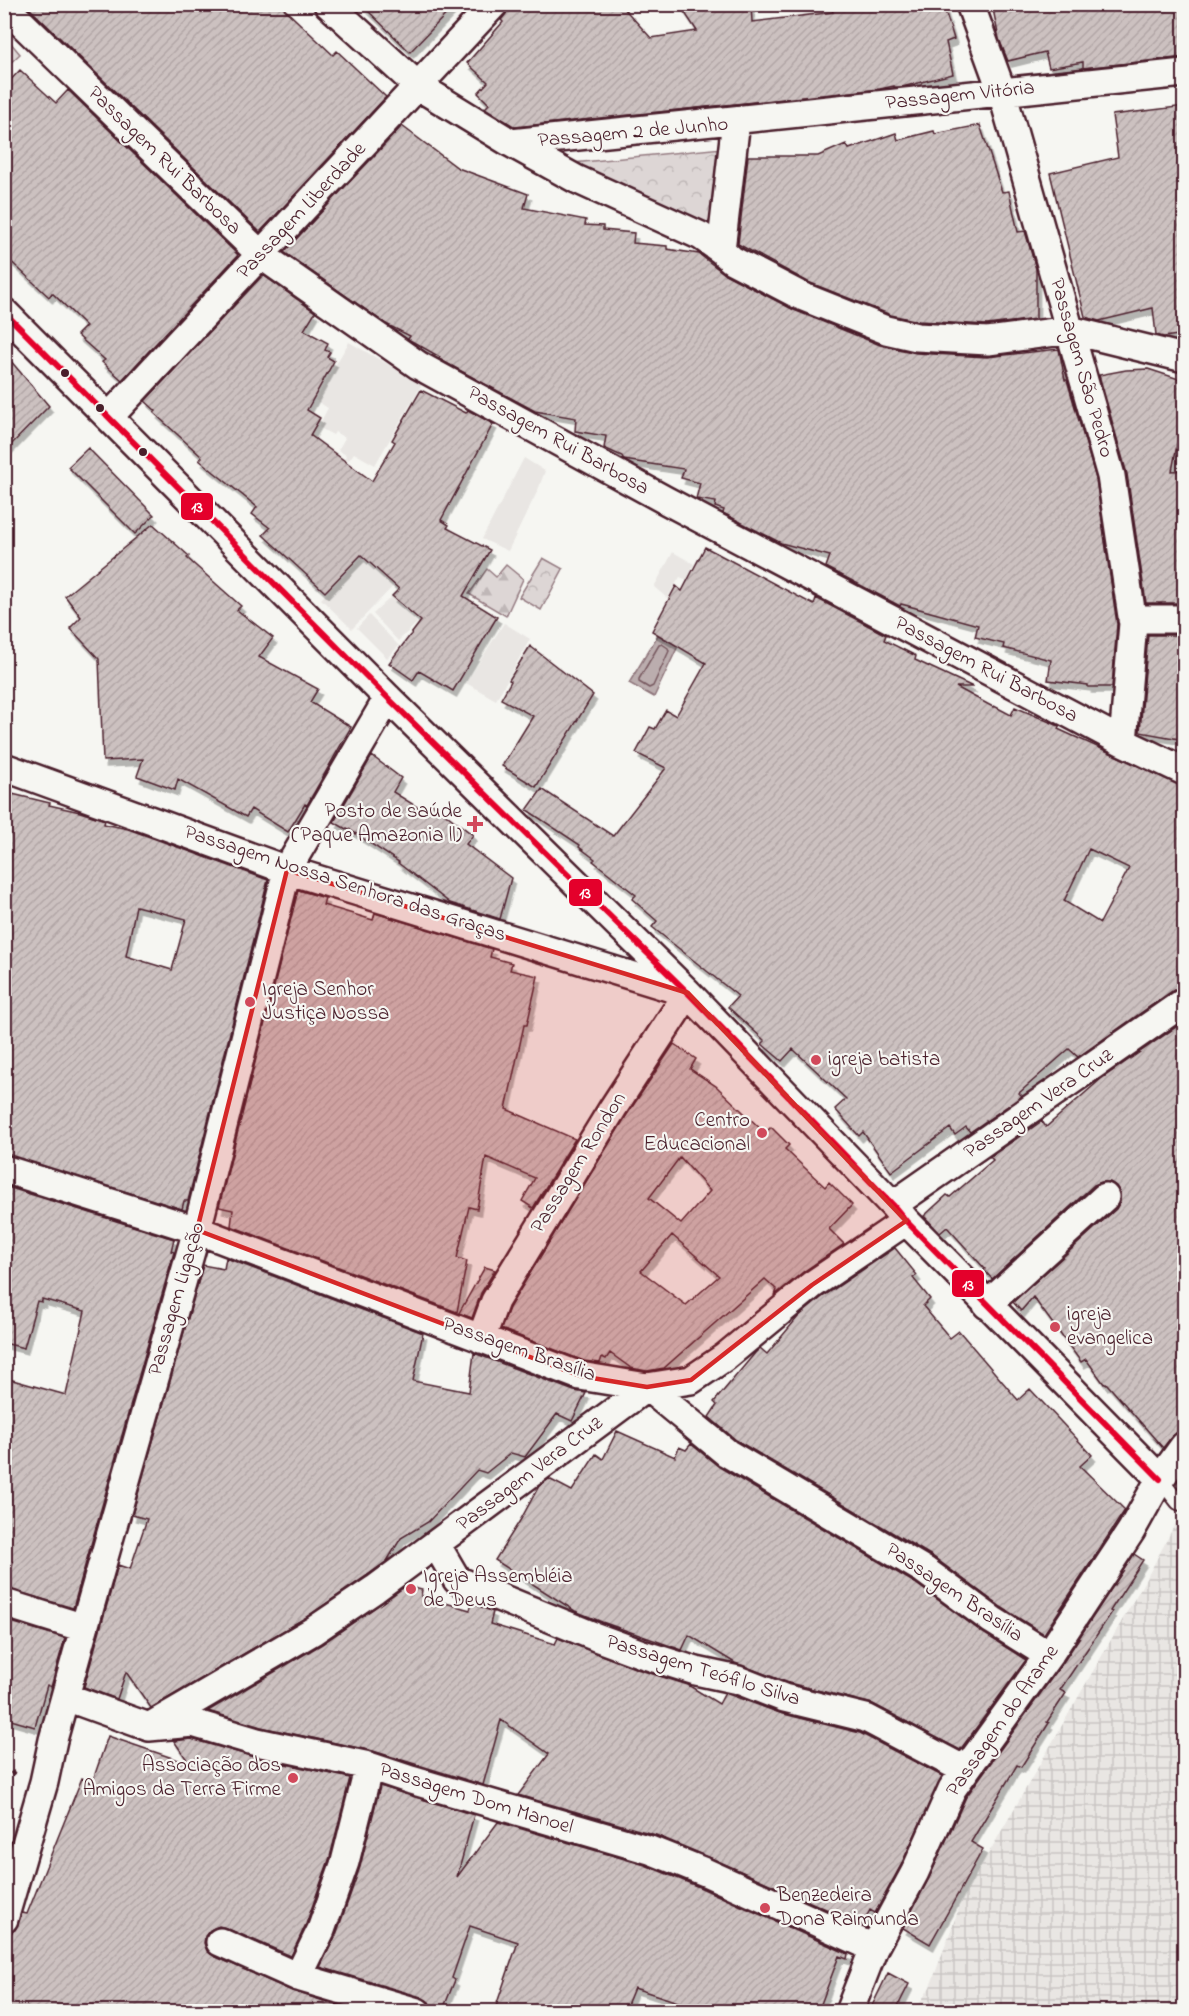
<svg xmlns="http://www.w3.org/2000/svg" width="1189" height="2016" font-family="'Indie Flower',sans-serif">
<defs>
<pattern id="industrial-grid" width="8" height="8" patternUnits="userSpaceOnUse" patternTransform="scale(1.5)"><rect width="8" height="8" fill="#e9e6e3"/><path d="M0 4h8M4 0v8" fill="none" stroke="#c9c5c3"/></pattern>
<pattern id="forest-firs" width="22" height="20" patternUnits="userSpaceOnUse" patternTransform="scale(1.5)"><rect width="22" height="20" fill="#ddd6d5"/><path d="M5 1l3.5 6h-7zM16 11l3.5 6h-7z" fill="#bfb7b7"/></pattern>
<pattern id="park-crowns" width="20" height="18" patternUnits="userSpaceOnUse" patternTransform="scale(1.5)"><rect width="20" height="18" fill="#ddd6d5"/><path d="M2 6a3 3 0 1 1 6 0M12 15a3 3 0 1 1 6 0" fill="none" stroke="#bfb7b7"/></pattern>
<pattern id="building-hatch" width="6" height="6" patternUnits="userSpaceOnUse" patternTransform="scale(1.5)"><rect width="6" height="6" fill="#ccc1c0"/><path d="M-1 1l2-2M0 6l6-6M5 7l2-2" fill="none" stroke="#b1a5a5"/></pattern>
<filter id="shadow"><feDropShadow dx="3.5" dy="6" stdDeviation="0" flood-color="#0004"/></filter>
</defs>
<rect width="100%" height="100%" fill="#f6f6f2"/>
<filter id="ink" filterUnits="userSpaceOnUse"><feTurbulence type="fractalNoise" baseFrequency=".0167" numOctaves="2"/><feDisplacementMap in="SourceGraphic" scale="12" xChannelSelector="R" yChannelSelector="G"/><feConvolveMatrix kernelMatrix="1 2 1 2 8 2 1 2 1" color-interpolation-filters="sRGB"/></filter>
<g filter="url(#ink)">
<path fill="#e9e6e3" d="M349 342 422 384 375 465 354 453 349 460 345 458 346 455 338 450 345 438 335 432 333 435 318 427 328 408 315 400Z
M524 458 545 471 538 490 508 551 482 539Z
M407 536 425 553 352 629 321 599 361 558 375 570Z
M673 552 694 564 687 580 680 577 667 598 654 587Z
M392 596 417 623 398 641 373 614Z
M369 615 399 646 387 658 357 628Z
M504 623 530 639 496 700 466 683Z"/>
<path fill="url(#industrial-grid)" d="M1184 1507V2011L914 2012 930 1987 962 1900 1151 1570Z"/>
<path fill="url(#forest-firs)" stroke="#947a80" stroke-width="1.5" d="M506 565 523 579 506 616 469 594 487 569 496 577Z"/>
<path fill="url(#park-crowns)" stroke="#947a80" stroke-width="1.5" d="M5 36 20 54 5 68H4Z
M722 148 714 231 563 164Z
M543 558 563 569 541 610 519 597Z"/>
<path fill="#bbadae" stroke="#8e747a" stroke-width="1.5" d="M658 635 678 646 654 697 629 683Z"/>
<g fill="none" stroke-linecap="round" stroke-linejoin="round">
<path stroke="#77585f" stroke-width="1.5" d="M662 644 668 648 669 651 653 686 649 688 639 682V679L659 645Z"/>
</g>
<path fill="url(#building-hatch)" stroke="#4a1f2b" stroke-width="1.5" fill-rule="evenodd" filter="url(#shadow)" d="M25 4H279L333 55 337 51 386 97 260 232Z
M361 4H456L410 52Z
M509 4H620L651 38 697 31 679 4H751L752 22 833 12 830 4H943L954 39 946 42 953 74 902 87H894V86L880 89 515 127 485 108 489 104 478 93 488 82 467 63 503 22 501 20 506 14Z
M992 4H1077L1078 11 1127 4H1185V57L1083 68V62L1049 68 1045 52 1008 61 999 39Z
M20 70 56 103 68 90 238 255 122 380 102 362 105 360 77 335 86 326 52 293 49 297 4 255V87Z
M1185 106V334L1164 337 1156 335 1153 308 1099 321 1085 317 1050 173 1118 157 1112 115Z
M980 125 1002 192 1009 191 1018 232 1025 231 1036 269V319L987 325 919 321 891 315 808 282 738 244 748 156H818L846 144 849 149 896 133 898 140 934 131 935 134Z
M402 126 458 168 528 194 524 208 586 220 585 225 603 226V230L634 233 633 243 667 246V249L699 254 725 274 794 310 880 345 916 353 987 357 1059 349 1065 380H1067L1096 479 1117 624 1112 687H1088V685L1048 680 1051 660 1003 648 1004 644 975 637 978 625 901 604 900 606 826 567 830 556 781 543 723 513 724 510 715 507 716 502 696 499 700 483 681 478 684 469 624 460 622 456 604 448 606 436 575 431 576 418 535 411 439 359 440 357 408 339 410 336 386 324 284 252Z
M263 275 315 312 304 330 328 343 325 350 330 352 327 357 334 361 307 410 320 418 310 435 372 481 395 442 392 440 421 390 466 413 468 410 493 424 441 520 449 525 447 528 490 550 463 596 497 617 453 691 419 671 413 680 389 663 421 621 392 596 399 589 361 555 325 592 263 535 270 528 252 514 257 507 199 460 202 457 154 413 156 411 145 401Z
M4 353 49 406 4 452Z
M1148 369 1185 381V403L1172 471 1185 470V603H1146L1127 474 1099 375 1126 370Z
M88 448 154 515 135 534 68 467Z
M153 524 189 556 187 558 241 606 237 610 273 638 259 657 318 689 310 702 351 727 307 805 305 804 288 832 251 809 246 817 178 779 175 790 137 776 143 759 103 761 99 659 70 628 81 617 65 596Z
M705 547 814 605 816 598 886 635 884 640 916 656 915 660 973 687H956L993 707 994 706 1011 715 1015 707 1059 726 1058 729 1185 787V987L1175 989 1078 1057 1069 1049 1019 1093 1022 1096 970 1132 966 1127 955 1135 950 1128 891 1172 863 1132 859 1136 835 1109 846 1099 793 1049 782 1061 762 1044 765 1041 728 1007 738 996 652 927 657 921 632 899 636 895 593 861 595 859 579 847 580 845 527 810 542 789 613 836 666 768 636 753 650 727 655 729 666 710 676 716 706 663 652 631 676 586 682 591ZM1089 849 1129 868 1100 923 1064 901Z
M1148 635H1185V740L1140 732Z
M530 646 593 695 536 787 502 766 533 716 501 699 511 681 509 680Z
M372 756 401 778 393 792 425 812 431 803 473 835 466 844 511 878 500 919 450 903 398 863 399 862 347 828 346 829 334 822Z
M4 792 50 803 49 805 80 812 105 820 104 824 128 829 268 880 188 1201H184L182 1209 4 1154ZM136 906 186 919 172 970 126 956Z
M298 890 325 898 323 905 373 920 375 913 492 949 490 957 512 963 510 970 538 976 527 1025H524L506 1109 575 1139 533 1208 522 1201 535 1178 486 1157 477 1209 469 1207 457 1258 467 1261 457 1312 231 1226 233 1210 219 1207Z
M1185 1021V1430L1172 1436 1163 1448 1106 1383 1104 1384 1086 1359 1081 1362 1033 1297 1021 1311 1013 1302 1116 1209 1120 1202V1194L1116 1186 1110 1182H1102L1094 1185 992 1279 984 1270 985 1269 947 1227 940 1233 924 1216 947 1195 950 1197 993 1160 990 1157 1042 1121 1046 1127 1101 1079Z
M674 1044 696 1059 690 1069 716 1086 765 1133 771 1127 789 1145 785 1149 825 1187 829 1182 852 1205 829 1229 844 1244 803 1272 775 1295 777 1290 765 1279 664 1368 647 1371 631 1368 610 1353 606 1359 602 1357 600 1363 584 1361 501 1329 509 1308 626 1116ZM680 1157 710 1191 681 1224 649 1198ZM672 1235 719 1276 686 1305 641 1271Z
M4 1186 174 1239 171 1251 174 1252 73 1608 4 1588 13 1562 4 1559V1394L9 1379 66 1395 85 1311 42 1299V1302L37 1301 24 1348 4 1343Z
M895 1248 917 1275 913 1278 930 1299 923 1306 950 1338 959 1331 1018 1400 1030 1389 1092 1455 1080 1466 1125 1510 1044 1634 1001 1607 932 1556 736 1440 709 1417 717 1405 714 1402 755 1353 760 1348 767 1354 798 1317 821 1298Z
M226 1258 423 1333 413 1381 469 1392 474 1353 574 1391 586 1393 572 1421 557 1414 525 1457 511 1453 486 1473 477 1470 428 1522 401 1538 387 1561 366 1576 305 1618 151 1708 126 1672 117 1699 84 1687 118 1565 130 1569 147 1519 132 1515 203 1265 224 1269Z
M485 1267 495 1270 481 1293 472 1318 459 1313Z
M617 1431 675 1457 679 1447 686 1450 691 1444 719 1467 915 1583 983 1633 1026 1660 960 1750 873 1704 789 1683 735 1663 689 1635 682 1650 602 1622 575 1611 495 1560 521 1519 539 1486 549 1479 572 1491 596 1454 603 1459Z
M1134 1554 1143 1560 1110 1611 1112 1612 1060 1690 1066 1693 1047 1722 1049 1723 1021 1767 1017 1765 971 1842 983 1849 930 1944 903 1928 929 1878 966 1797 1064 1661Z
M406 1586 422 1590 421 1596 470 1610 472 1603 493 1612 490 1624 555 1644 558 1638 637 1669 688 1685 719 1704 725 1693 780 1713 860 1733 942 1776 901 1865 875 1913 870 1910 862 1925 711 1858 656 1835 518 1795 549 1754 501 1720 483 1785 373 1751 261 1727 208 1711 322 1644Z
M4 1620 65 1638 51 1687 47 1685 35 1727 4 1718Z
M108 1736 190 1764 174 1741 191 1739 254 1757 350 1778 330 1857 306 1924 291 1956 226 1928 219 1926 210 1930 205 1936 204 1943 207 1951 214 1956 292 1991 359 2012H4V1934L15 1930 22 1913 27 1914 82 1778 92 1783Z
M380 1786 474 1815 457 1877 498 1822 645 1865 699 1887 848 1954 847 1959 839 1956 818 2012H709L634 1988 624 2012H494L518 1942 470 1926 452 1978 455 1980 442 2012H432L429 2002 421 1997 320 1967 336 1935 360 1867Z
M888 1973 909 1984 895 2012H869Z"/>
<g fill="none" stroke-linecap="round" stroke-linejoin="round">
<g stroke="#4a1f2b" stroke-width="18">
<path id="lane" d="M1160 1479 1178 1502 1184 1504"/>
</g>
<g stroke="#4a1f2b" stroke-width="32">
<path id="street" d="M328 4 418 86 511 143 1184 73
M970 4 1002 92 1111 476 1133 623 1123 742
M4 6 261 255 418 365 665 500 1123 742 1184 771
M736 120 721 250 732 260 801 296 886 330 917 337 988 341 1070 330 1184 358
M511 143 576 179 701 236 721 250
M4 312 388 698 688 993 893 1205 906 1221 1160 1479
M109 417 494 4
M1132 619H1184
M4 767 287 870 688 993 613 1108 495 1301 481 1339
M4 1169 197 1230 580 1376 647 1387 727 1453 924 1570 992 1620 1037 1648 1051 1652
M893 1205 1184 1002
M987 1305 1105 1197
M436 1544 457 1580 596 1637 642 1654 696 1671 738 1680 784 1698 866 1718 963 1769 977 1755
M4 1603 84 1628
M66 1697 149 1727 193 1723 257 1742 369 1766 411 1780 650 1850 705 1872 874 1948
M149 1727 313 1631 375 1589 647 1387 691 1380 725 1357 812 1285 906 1221
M4 1919 44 1782 53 1740 84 1628 197 1230 287 870 388 698
M220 1942 298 1977 417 2012
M298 1977 321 1930 345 1862 369 1766
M849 2012 874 1948 915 1872 952 1789 1051 1652 1131 1531 1160 1479 1184 1446"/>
</g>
<path stroke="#4a1f2b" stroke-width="4" stroke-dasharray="4.5 4.5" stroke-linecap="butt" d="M4 1780 18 1769"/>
<use href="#lane" stroke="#f6f6f2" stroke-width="14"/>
<use href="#street" stroke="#f6f6f2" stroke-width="27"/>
<g stroke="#f6f6f2" stroke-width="10">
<path id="bus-1" d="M4 312 388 698 688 993 893 1205 906 1221 1160 1479"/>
</g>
<use href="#bus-1" stroke="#e4002b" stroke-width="6"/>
</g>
</g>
<path fill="#d62828" fill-opacity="0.2" stroke="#d62828" stroke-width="4.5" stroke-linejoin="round" d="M287 870 688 993 906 1221 812 1285 691 1380 647 1387 580 1376 197 1230Z"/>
<g fill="#4a1f2b" stroke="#f6f6f2" stroke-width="2">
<circle cx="65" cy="373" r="5"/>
<circle cx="100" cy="408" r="5"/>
<circle cx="143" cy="452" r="5"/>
</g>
<g fill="#d1495b" stroke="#f6f6f2" stroke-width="2">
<path d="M472 815h6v6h6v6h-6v6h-6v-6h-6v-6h6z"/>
<circle cx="250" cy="1002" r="6"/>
<circle cx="816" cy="1060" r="6"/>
<circle cx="762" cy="1133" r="6"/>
<circle cx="1055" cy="1327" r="6"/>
<circle cx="411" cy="1589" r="6"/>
<circle cx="293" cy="1778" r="6"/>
<circle cx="765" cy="1908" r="6"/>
</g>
<g text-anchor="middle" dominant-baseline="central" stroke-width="4.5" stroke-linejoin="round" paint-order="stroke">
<g font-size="21" fill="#4a1f2b" stroke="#f6f6f2">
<text transform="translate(960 96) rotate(-6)">Passagem Vitória</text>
<text transform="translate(633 133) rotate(-5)">Passagem 2 de Junho</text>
<text transform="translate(164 161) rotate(44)">Passagem Rui Barbosa</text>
<text transform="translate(302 211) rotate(-47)">Passagem Liberdade</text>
<text transform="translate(1081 368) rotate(74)">Passagem São Pedro</text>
<text transform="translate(558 441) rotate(29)">Passagem Rui Barbosa</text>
<text transform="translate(986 670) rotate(28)">Passagem Rui Barbosa</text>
<text transform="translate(345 884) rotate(18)">Passagem Nossa Senhora das Graças</text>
<text transform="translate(1039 1104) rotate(-35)">Passagem Vera Cruz</text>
<text transform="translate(579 1163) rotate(-58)">Passagem Rondon</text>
<text transform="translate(177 1299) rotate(-74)">Passagem Ligação</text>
<text transform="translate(519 1350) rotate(19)">Passagem Brasília</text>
<text transform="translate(530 1474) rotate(-37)">Passagem Vera Cruz</text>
<text transform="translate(954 1593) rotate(34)">Passagem Brasília</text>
<text transform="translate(703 1671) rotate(17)">Passagem Teófilo Silva</text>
<text transform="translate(1003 1721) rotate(-55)">Passagem do Arame</text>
<text transform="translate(476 1799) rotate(17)">Passagem Dom Manoel</text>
</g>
<g font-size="21" fill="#4a1f2b" stroke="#f6f6f2" text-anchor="start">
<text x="462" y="812" text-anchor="end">Posto de saúde<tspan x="462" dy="24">(Paque Amazonia ll)</tspan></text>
<text x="262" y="990">Igreja Senhor<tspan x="262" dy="24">Justiça Nossa</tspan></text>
<text x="828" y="1060">igreja batista</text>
<text x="750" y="1121" text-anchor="end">Centro<tspan x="750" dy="24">Educacional</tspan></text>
<text x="1067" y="1315">igreja<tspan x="1067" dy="24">evangelica</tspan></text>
<text x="423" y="1577">Igreja Assembléia<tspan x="423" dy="24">de Deus</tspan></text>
<text x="281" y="1766" text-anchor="end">Associação dos<tspan x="281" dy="24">Amigos da Terra Firme</tspan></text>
<text x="777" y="1896">Benzedeira<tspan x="777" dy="24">Dona Raimunda</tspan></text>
</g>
</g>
<g stroke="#f6f6f2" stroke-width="2">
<rect x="180" y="492" width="34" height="29" rx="6" fill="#e4002b"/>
<rect x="568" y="878" width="35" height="29" rx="6" fill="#e4002b"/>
<rect x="951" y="1269" width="34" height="29" rx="6" fill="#e4002b"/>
</g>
<g font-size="16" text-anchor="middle" font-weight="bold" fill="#fff">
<text x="197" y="512">13</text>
<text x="585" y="898">13</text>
<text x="968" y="1290">13</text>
</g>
<rect width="1189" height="2016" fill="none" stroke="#f6f6f2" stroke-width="24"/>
<rect x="12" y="12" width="1165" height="1992" fill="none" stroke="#4a1f2b" stroke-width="2" filter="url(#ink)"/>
</svg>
